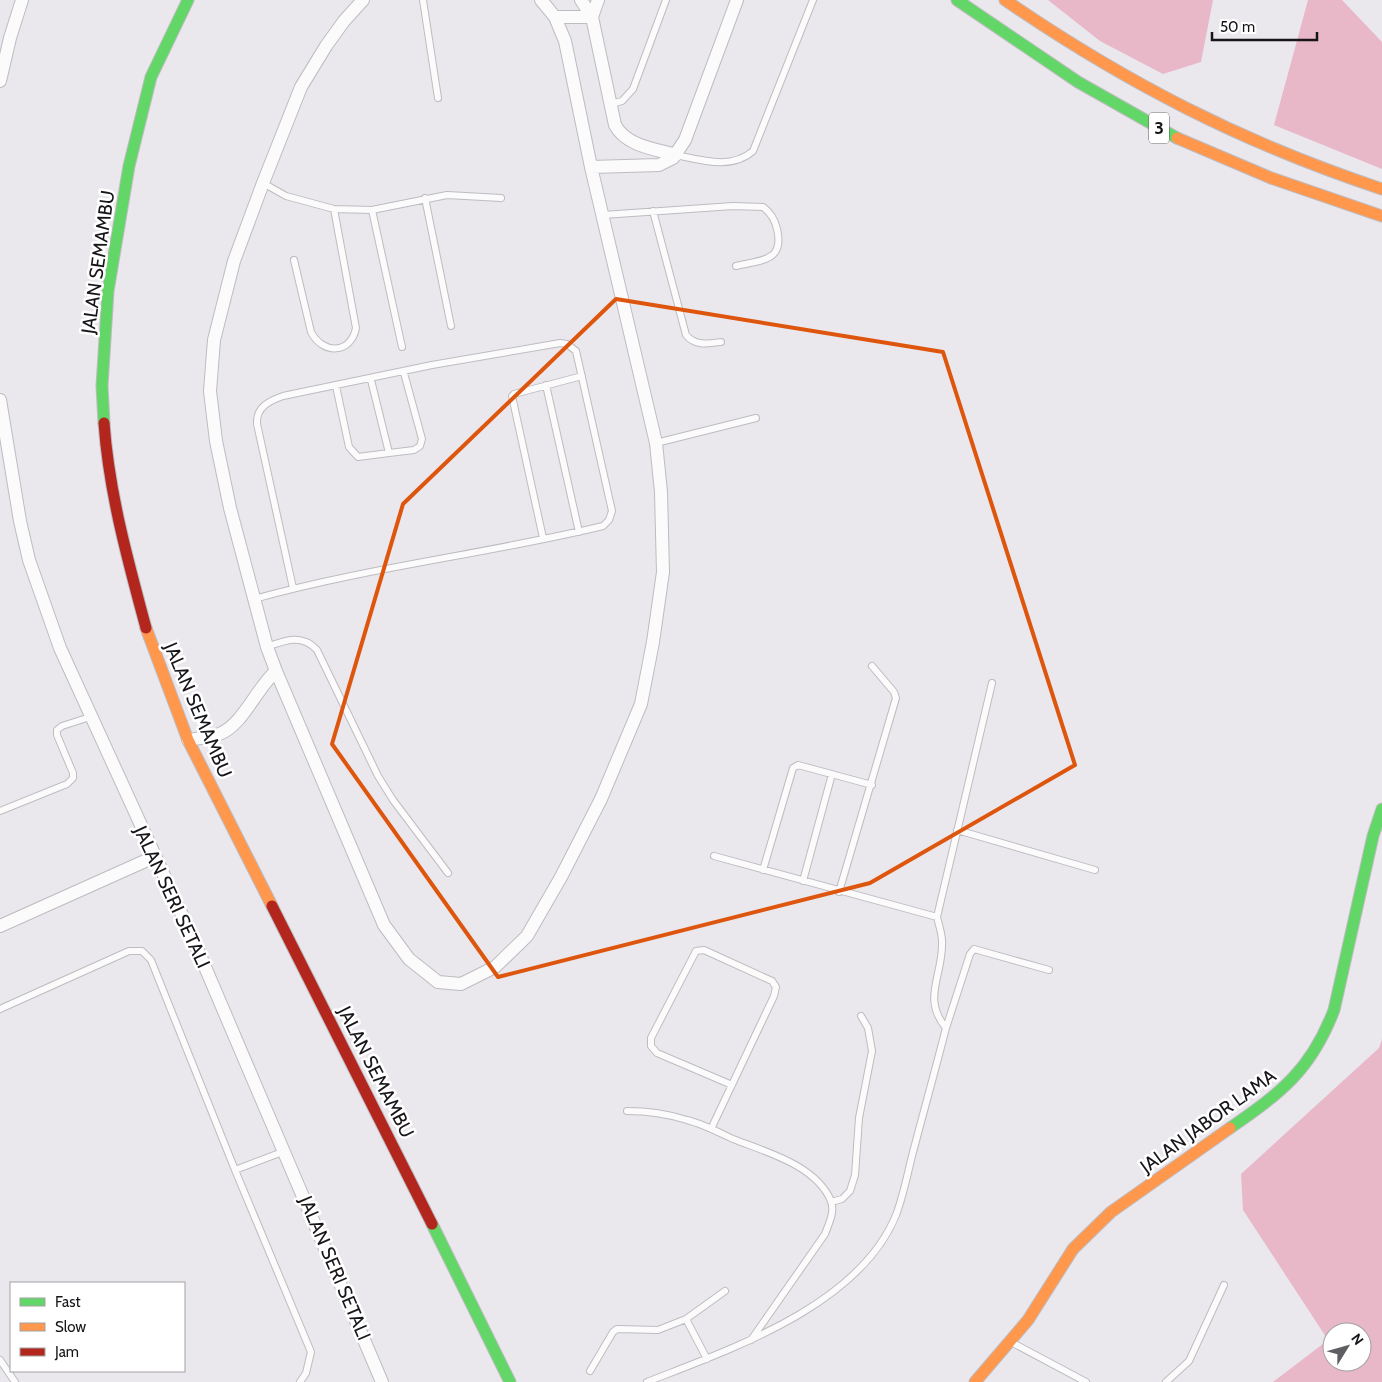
<svg xmlns="http://www.w3.org/2000/svg" width="1382" height="1382" font-family="Cabin,sans-serif">
<rect width="100%" height="100%" fill="#eae7ed"/>
<path fill="#e8b8c9" fill-rule="evenodd" d="M1048 0H1213L1201 62 1163 74 1100 41Z
M1308 0H1342L1382 42V169L1274 125Z
M1382 1039V1382H1273L1328 1340 1243 1210 1241 1174 1379 1048ZM1332 1332H1362V1362H1332Z"/>
<g fill="none" stroke-linecap="round" stroke-linejoin="round">
<g stroke="#bebcc0" stroke-width="8">
<path id="lane" d="M423 0 438 98
M611 104 622 101 633 89 666 0
M676 155C701 160 732 170 753 151L813 0
M263 183 286 196 334 209 372 210 447 195 501 198
M425 198 451 326
M372 210 402 347
M653 211 686 335C695 346 707 344 721 342
M603 215 733 206 763 207C771 213 775 220 777 229 785 262 760 260 736 266
M294 260 311 332C323 355 351 354 356 328L334 209
M546 385 579 532
M336 386 349 447 358 457 389 453 371 380
M656 443 756 418
M389 453 414 450 420 446 422 439 404 373
M543 538 512 396 514 394 582 376
M254 599C369 567 487 554 603 526L609 520 612 511 576 351 567 344 560 343 432 365 283 396C269 401 256 407 257 424L293 588
M267 647C286 640 302 634 317 650L378 776 393 800 448 873
M0 811 67 784 73 778V773L57 735V730L62 726 90 717
M957 830 1095 870
M714 856 937 917
M763 870 793 768 798 765 872 785
M803 881 832 774
M839 892 896 698 894 692 872 666
M0 1009 129 951H142L151 960 235 1170 285 1151
M946 1028 970 954 974 949 1049 970
M627 1111C648 1111 668 1114 687 1120 703 1124 718 1132 733 1139 766 1152 816 1165 831 1201 835 1212 829 1223 825 1234L751 1340
M711 1129 774 996 776 987 772 981 704 950 696 951 651 1038V1046L657 1053 732 1085
M235 1170 311 1352 306 1373 300 1382
M831 1202 842 1199 850 1191 855 1175 859 1118 872 1051 868 1028 861 1016
M686 1319 725 1291
M1011 1342 1086 1382
M0 1360 15 1382
M590 1371 613 1332 617 1329 658 1330 686 1319 707 1359
M647 1382C731 1349 859 1306 896 1215 903 1197 907 1176 912 1156 923 1114 935 1071 946 1028 922 999 942 977 942 945 943 936 939 926 937 917L992 683
M1166 1382 1189 1361 1224 1285"/>
</g>
<g stroke="#bebcc0" stroke-width="14">
<path id="street" d="M363 0 344 21 326 46 301 87 263 183 234 261 214 340 210 391 216 441 230 508 267 647 276 671 384 925 409 959 438 982 461 984 495 967 527 936 561 877 601 799 641 704 653 642 663 572 661 492 656 443 591 167 565 41 555 17 541 0
M581 0 592 17 615 125C626 146 655 149 676 155
M555 17H592L598 0
M0 81 10 38 22 0
M591 167 659 165 673 158 685 140 737 0
M0 400 20 521 29 560 60 648 194 941 382 1382
M188 740C198 738 209 738 219 734 242 726 256 689 276 671
M0 926 154 857"/>
</g>
<g stroke="#bebcc0" stroke-width="13">
<path id="fast" d="M957 0 1078 82 1177 138
M104 423 102 386 108 291 129 166 151 77 188 0
M1230 1128C1282 1092 1311 1070 1334 1010L1373 836 1382 809
M432 1224 510 1382"/>
</g>
<g stroke="#bebcc0" stroke-width="13">
<path id="slow" d="M1005 0C1126 83 1243 143 1382 189
M1177 138 1271 178 1382 216
M146 628 188 740 272 906
M975 1382 1028 1320 1073 1249 1111 1212 1230 1128"/>
</g>
<g stroke="#bebcc0" stroke-width="13">
<path id="jam" d="M104 423C109 493 128 561 146 628
M272 906 432 1224"/>
</g>
<use href="#lane" stroke="#fcfbfc" stroke-width="6"/>
<use href="#street" stroke="#fcfbfc" stroke-width="12"/>
<use href="#fast" stroke="#63d668" stroke-width="11"/>
<use href="#slow" stroke="#ff974d" stroke-width="11"/>
<use href="#jam" stroke="#b3261e" stroke-width="11"/>
</g>
<path fill="none" stroke="#de560d" stroke-width="4" stroke-linejoin="round" d="M616 299 943 352 1075 765 870 883 498 977 332 744 403 504Z"/>
<g text-anchor="middle" dominant-baseline="central" stroke-width="5" stroke-linejoin="round" paint-order="stroke">
<rect fill="#fff" stroke="#5d5b5e" stroke-width="1" x="1149" y="112.5" width="20" height="31" rx="4"/>
<g font-size="18" font-weight="bold" fill="#171519">
<text x="1159" y="128">3</text>
</g>
<g font-size="19" fill="#171519" stroke="#fff">
<text transform="translate(98 262) rotate(-82)">JALAN SEMAMBU</text>
<text transform="translate(198 710) rotate(67)">JALAN SEMAMBU</text>
<text transform="translate(172 897) rotate(65)">JALAN SERI SETALI</text>
<text transform="translate(376 1072) rotate(63)">JALAN SEMAMBU</text>
<text transform="translate(1208 1121) rotate(-36)">JALAN JABOR LAMA</text>
<text transform="translate(335 1268) rotate(67)">JALAN SERI SETALI</text>
</g>
</g>
<rect x="10" y="1282" width="175" height="90" fill="#ffffff" stroke="#a2a1a3"/>
<rect x="20" y="1298" width="25" height="8" fill="#63d668" stroke="#a2a1a3"/>
<text x="55" y="1307" font-size="15" fill="#171519">Fast</text>
<rect x="20" y="1323" width="25" height="8" fill="#ff974d" stroke="#a2a1a3"/>
<text x="55" y="1332" font-size="15" fill="#171519">Slow</text>
<rect x="20" y="1348" width="25" height="8" fill="#b3261e" stroke="#a2a1a3"/>
<text x="55" y="1357" font-size="15" fill="#171519">Jam</text>
<g transform="translate(1347 1347) rotate(53)"><circle r="24" fill="#ffffff" stroke="#a2a1a3"/>
<path d="M0-4L9 19L0 12L-9 19Z" fill="#615e63"/>
<text y="-8" font-size="14" font-weight="bold" text-anchor="middle" fill="#171519">N</text>
</g>
<path d="M1212 32v8h105v-8" fill="none" stroke="#171519" stroke-width="2.5"/>
<text x="1220" y="32" font-size="15" fill="#171519" stroke="#ffffff" stroke-width="4" paint-order="stroke">50 m</text>
</svg>
